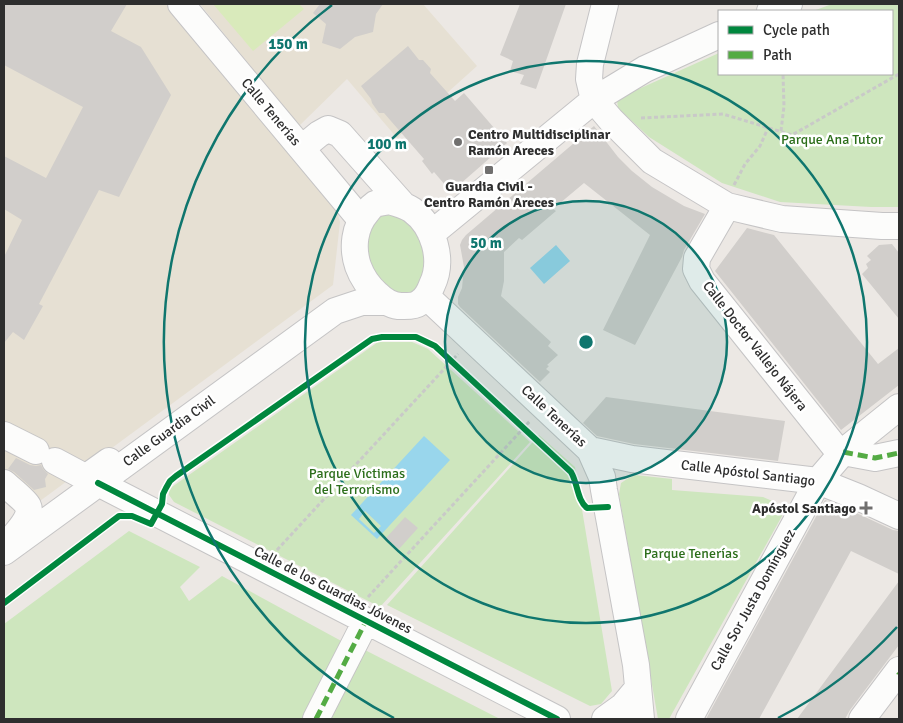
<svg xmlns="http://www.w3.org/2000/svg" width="903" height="723" font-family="Signika,sans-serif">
<rect width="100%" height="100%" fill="#ece8e4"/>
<path fill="#e6e0d3" d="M4 4H169L335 206 340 222 333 285 21 515 4 495Z
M200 4H423L477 66 397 138 347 79 299 126Z"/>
<path fill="#cee6be" d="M832 4H899V207H871L780 202 722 183 649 137 618 108 617 100 623 96 719 53V74H892V11H813Z
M385 211 413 224 429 258 414 296 386 291 365 254 372 220Z
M378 342H412L428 349 530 442 380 607 174 502 169 495V489Z
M539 435 575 467 612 691 601 704 590 706 387 605Z
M635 475 672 479V490L763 497 777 503 782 516 669 719H658L619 494 621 483 627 479Z
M129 531 200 567 180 587 189 601 222 576 345 643 306 719H4V624Z
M363 649 500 719H327Z"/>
<path fill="#d9eabb" d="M213 4H299L304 9 253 51Z"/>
<path fill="#99d6ec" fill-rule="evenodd" d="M556 245 570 261 544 284 530 268Z
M424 436 450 460 377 539 351 515ZM365 511 381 526 374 533 359 519Z"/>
<path fill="#d1cecb" d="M4 4H127L111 31 141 47 171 95 119 197 99 190 39 304 43 306 24 340 13 332 4 343V257L22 220 4 209V156L46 178 83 107 4 65Z
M320 4H383L376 14 373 32 355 37 340 49 322 43 326 24 313 13Z
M520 4H566L536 89 520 84 524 75 510 71 513 61 500 55Z
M408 46 419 60H423L431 69 430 73 455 101 464 93 507 143 451 192 434 172 432 174 422 161 424 159 397 128 384 113H379L372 103 371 99 361 86Z
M594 126 618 157 632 171 652 187 684 206 705 214 684 250 682 257 635 345 603 330 650 235 584 183 553 209 556 211 522 240 519 238 504 252V281L501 296 551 342 548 346 558 355 547 365 549 366 546 369 550 372 540 382 460 307 458 304V297L462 288 464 267 460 245 462 240 466 235Z
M747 228 774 235 878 364 899 348V385L841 430 715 271Z
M892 244 899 253V319L862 274 868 268 866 264 871 260 867 256 879 245Z
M606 397 785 421 778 461 634 444 597 436 583 423Z
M16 458 30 465 36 466 41 465 43 469 48 474 45 479 46 487 34 490 14 472 8 469Z
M825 500 852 511 893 530 899 531V574L851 551 759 719H706Z
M405 517 418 528 399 549 386 538Z
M899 581V645L850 710 845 719H797Z"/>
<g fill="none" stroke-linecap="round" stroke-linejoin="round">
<g stroke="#c5c4c5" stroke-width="28">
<path id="minor" d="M181 4 361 220
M605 4 590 64 589 79 594 100 611 120 652 161 727 206 782 219 882 226H899
M770 11 789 4
M302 148 319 134 328 129 340 134 403 205
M390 201C398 204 405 205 412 210 434 226 444 260 432 285 429 293 426 299 419 303 415 306 409 306 404 306 393 307 385 302 377 294 369 287 362 277 358 266 352 248 354 227 367 212 369 209 372 206 375 204 380 202 385 202 390 201Z
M727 206 697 258 696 269 702 281 834 446 843 452 875 458 899 453
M431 234 594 100 645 69 719 35
M427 297 590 450 602 477 604 490 636 665 641 719
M4 435 36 451
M590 450 632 459 818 481 858 497 899 516
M55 461 85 477 88 476 109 461
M4 483C9 488 25 500 28 506 33 517 16 533 10 541
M98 483 557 719
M4 552 335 311 362 302H385
M316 719 366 621
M605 719 623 706 638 688
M689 719 818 481 843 452 899 407
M862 719 899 670"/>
</g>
<path stroke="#c9c9c8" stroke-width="3" stroke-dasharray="4 2.5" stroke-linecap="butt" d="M641 118 723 114 792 135 899 74
M781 131 784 106 783 74
M734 185 745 164 760 146 768 128
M277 550 458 354
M368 597 530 421"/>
<use href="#minor" stroke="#fcfcfb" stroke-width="26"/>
<path stroke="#54ab44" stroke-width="5" stroke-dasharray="10 5" stroke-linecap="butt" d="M843 452 875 458 899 453
M898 672 899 673
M316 719 366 621"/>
<g stroke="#fff" stroke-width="9">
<path id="cycleway" d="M98 483 557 719
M4 603 119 516H132L151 524 162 504 163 494 166 488 170 481 176 476 372 339 382 337H416L435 346 571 472C578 484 577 500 587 508L608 507"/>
</g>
<use href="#cycleway" stroke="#00873e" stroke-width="6"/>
</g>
<circle cx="586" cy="342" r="141" fill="#0f766e" fill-opacity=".12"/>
<g fill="none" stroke="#0f766e" stroke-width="2.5">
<circle cx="586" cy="342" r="141"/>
<circle cx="586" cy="342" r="281"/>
<path d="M897 627A422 422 0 0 1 778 718M394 718A422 422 0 0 1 332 5"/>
</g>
<g fill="#706f6e" stroke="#fff" stroke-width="2">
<circle cx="458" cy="142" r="5"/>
<rect x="484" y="165" width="10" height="10" rx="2.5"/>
<path d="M863.5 500.5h5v5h5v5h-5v5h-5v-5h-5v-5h5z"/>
</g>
<g text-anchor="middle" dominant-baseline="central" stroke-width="5" stroke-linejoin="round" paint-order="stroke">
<g font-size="14" fill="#2e2e2e" stroke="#fff">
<text transform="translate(271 112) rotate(50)">Calle Tenerías</text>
<text transform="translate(755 346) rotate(52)">Calle Doctor Vallejo Nájera</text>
<text transform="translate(554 416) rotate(43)">Calle Tenerías</text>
<text transform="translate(169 431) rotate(-36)">Calle Guardia Civil</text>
<text transform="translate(748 473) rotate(7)">Calle Apóstol Santiago</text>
<text transform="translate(333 590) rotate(27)">Calle de los Guardias Jóvenes</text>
<text transform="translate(753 600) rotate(-61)">Calle Sor Justa Domínguez</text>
</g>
<g font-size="14" font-weight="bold" fill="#2e2e2e" stroke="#fff" text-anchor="start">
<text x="468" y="134">Centro Multidisciplinar<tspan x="468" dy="16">Ramón Areces</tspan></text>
<text x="489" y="186" text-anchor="middle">Guardia Civil -<tspan x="489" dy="16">Centro Ramón Areces</tspan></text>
<text x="856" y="508" text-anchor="end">Apóstol Santiago</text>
</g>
<g font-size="14" fill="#2c6e1b" stroke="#fff">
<text x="832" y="139">Parque Ana Tutor</text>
<text x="357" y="473">Parque Víctimas<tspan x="357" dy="16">del Terrorismo</tspan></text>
<text x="691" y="553">Parque Tenerías</text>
</g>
</g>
<circle cx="586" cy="342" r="8" fill="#0f766e" stroke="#fff" stroke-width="2.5"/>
<g font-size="15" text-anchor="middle" font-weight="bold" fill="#0f766e" stroke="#fff" stroke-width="5" stroke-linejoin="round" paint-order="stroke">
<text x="288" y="49">150 m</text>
<text x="387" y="149">100 m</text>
<text x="486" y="248">50 m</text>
</g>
<rect width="903" height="723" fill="none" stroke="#2e2e2e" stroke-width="10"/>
<rect x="718" y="10" width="175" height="65" fill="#ffffff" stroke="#ababab"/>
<rect x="728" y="26" width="25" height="8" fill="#00873e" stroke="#ababab"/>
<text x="763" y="35" font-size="15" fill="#2e2e2e">Cycle path</text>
<rect x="728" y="51" width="25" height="8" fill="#54ab44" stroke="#ababab"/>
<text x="763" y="60" font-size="15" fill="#2e2e2e">Path</text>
</svg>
